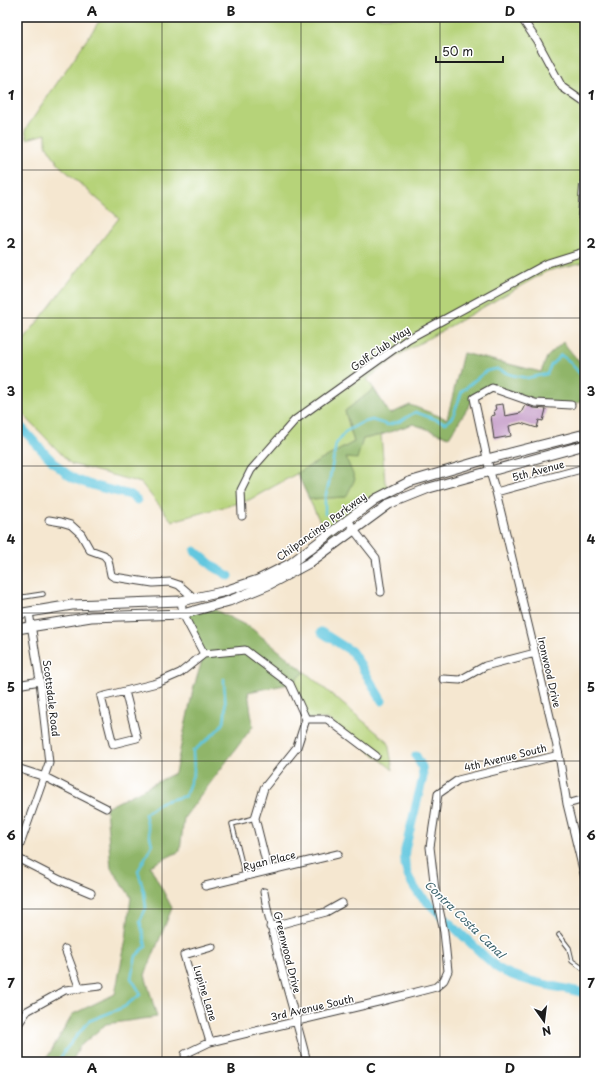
<svg xmlns="http://www.w3.org/2000/svg" width="602" height="1079" font-family="'Playpen Sans',sans-serif">
<rect width="100%" height="100%" fill="#fff"/>
<filter id="ink" filterUnits="userSpaceOnUse"><feTurbulence type="fractalNoise" baseFrequency=".025" numOctaves="2"/><feDisplacementMap in="SourceGraphic" scale="8" xChannelSelector="R" yChannelSelector="G"/><feConvolveMatrix kernelMatrix="1 2 1 2 8 2 1 2 1" color-interpolation-filters="sRGB"/></filter>
<filter id="wash" filterUnits="userSpaceOnUse"><feTurbulence type="fractalNoise" baseFrequency=".012" numOctaves="4" result="noise"/><feDisplacementMap in="SourceGraphic" scale="16" xChannelSelector="R" yChannelSelector="G"/><feGaussianBlur stdDeviation="0.9" result="paint"/><feColorMatrix in="noise" values="0 0 0 0 0 0 0 0 0 0 0 0 0 0 0 0 0 1.4 0 .05"/><feComposite in="paint" operator="in"/></filter>
<g filter="url(#wash)">
<rect width="100%" height="100%" fill="#f5e7d0"/>
<path fill="#b6d379" stroke="#69784a" d="M102 17H585V262L547 271 399 355 367 379 374 389 345 411 354 442 249 500 172 521 141 483 71 464 17 408V348L119 218 59 165 46 145V134L27 139 25 130Z
M381 435 385 482 390 492 327 536 309 499 346 497V458L363 439Z
M305 672 388 742 393 770 376 756 327 719H306L290 684Z"/>
<path fill="#90b569" stroke="#566842" d="M563 342 585 369V400L571 405H555L492 388 474 398 449 437 413 424 381 435 363 439 357 459 346 458 355 479 346 497 309 499 297 473 354 442 345 411 374 389 390 414 410 405 447 419 463 353 541 372 547 357Z
M209 607 251 628 305 672 290 684 248 692 253 726 184 818 180 851 150 866 172 908 145 975 157 1017 106 1024 79 1047 72 1062H47L48 1056 73 1014 115 994 126 939 131 897 111 868 106 808 175 773 193 690 204 654 183 614Z"/>
<g fill="none" stroke-linecap="round" stroke-linejoin="round">
<path stroke="#62c7df" stroke-width="2.5" d="M325 514V498L329 483 336 444 345 432 361 423 372 420 388 425 401 421 415 412 446 423 453 416 462 391 486 371 496 369 512 375 527 378 547 374 551 365 561 355 569 361 585 380
M58 1062 66 1049 89 1021 124 1007 141 994 131 978 136 956 146 946 140 921 146 908 144 892 138 871 152 845 145 814 161 802 185 796 194 772 193 751C203 743 216 734 223 723 228 713 224 691 224 679"/>
<path stroke="#62c7df" stroke-width="9" d="M17 423C32 438 57 470 75 479 90 486 114 491 131 495L137 500
M195 551 214 567 229 576
M321 632 351 651 357 659 382 701
M416 756 422 767 423 777 405 850C403 868 408 879 419 894L496 967C517 981 559 987 585 993"/>
</g>
<g id="blocks">
<path fill="#c399c6" d="M503 404 505 416 521 413 525 405 534 408 546 409 543 421 539 420 537 428 521 423 509 426 511 436 494 439 491 416 495 415 494 410H496L495 405Z"/>
</g>
</g>
<g filter="url(#ink)">
<use href="#blocks" fill-opacity="0" stroke="#3d3a37" stroke-width="1"/>
<g fill="none" stroke-linecap="round" stroke-linejoin="round">
<g stroke="#3d3a37" stroke-width="5.5">
<path id="service" d="M585 181 582 183 580 215H585
M17 598 43 594
M245 876 232 824 255 818
M559 935 569 948 572 961 585 970"/>
</g>
<g stroke="#3d3a37" stroke-width="9">
<path id="minor" d="M521 17 537 41 562 87 585 103
M571 405 535 403 492 388 474 398 490 472 496 492 535 653 559 755 567 804 585 878
M496 492 585 468
M242 516 241 490 251 470 295 420 408 339 548 263 580 253 585 254
M348 519 354 530 376 558 381 592
M49 520 61 522 71 525 81 534 90 550 104 555 108 560 111 575 114 577 153 583 170 582 179 585 194 598
M181 601 183 614 204 654
M443 679 460 680 485 666 535 653
M17 685 40 681
M125 691 137 738 113 744 101 697 157 683 180 673 204 654 245 650 290 684 306 719 297 747 264 788 255 818 268 870
M306 719H327L376 756
M17 768 45 777 106 808
M567 804 585 799
M17 853 49 763 40 681 29 612
M17 858 60 880 91 893
M205 886 338 854
M264 892C274 950 293 1005 307 1062
M270 927 326 912 342 903
M65 949 80 989
M17 1026 27 1011 65 990 100 986
M210 1042 184 955 212 947
M186 1062 185 1054 210 1042 382 1001 436 987 444 980 448 971 444 932 435 890 430 847 438 794 458 780 559 755"/>
</g>
<g stroke="#3d3a37" stroke-width="11">
<path id="tertiary" d="M17 614 72 605 181 601 222 592 258 580 290 564 353 516 376 499 409 482 487 459 585 434
M17 629 91 617 183 614 229 601 268 585 309 563 389 504 429 488 585 445"/>
</g>
<use href="#service" stroke="#fff" stroke-width="3.5"/>
<use href="#minor" stroke="#fff" stroke-width="7"/>
<use href="#tertiary" stroke="#fff" stroke-width="9"/>
</g>
</g>
<path fill="none" stroke="#1c1c1c" stroke-width="1" stroke-opacity="0.55" d="M162 17V1062M301 17V1062M440 17V1062M17 170H585M17 318H585M17 466H585M17 613H585M17 761H585M17 909H585"/>
<g text-anchor="middle" dominant-baseline="central" stroke-width="3" stroke-linejoin="round" paint-order="stroke">
<g font-size="10" fill="#1c1c1c" stroke="#fff">
<text transform="translate(380 348) rotate(-35)">Golf Club Way</text>
<text transform="translate(538 470) rotate(-15)">5th Avenue</text>
<text transform="translate(321 526) rotate(-36)">Chilpancingo Parkway</text>
<text transform="translate(550 672) rotate(77)">Ironwood Drive</text>
<text transform="translate(52 698) rotate(83)">Scottsdale Road</text>
<text transform="translate(505 757) rotate(-14)">4th Avenue South</text>
<text transform="translate(269 860) rotate(-14)">Ryan Place</text>
<text transform="translate(288 952) rotate(76)">Greenwood Drive</text>
<text transform="translate(206 993) rotate(73)">Lupine Lane</text>
<text transform="translate(312 1007) rotate(-13)">3rd Avenue South</text>
</g>
<g font-size="11" font-style="italic" fill="#38606a" stroke="#fff">
<text transform="translate(465 919) rotate(44)">Contra Costa Canal</text>
</g>
</g>
<rect width="602" height="1079" fill="none" stroke="#fff" stroke-width="44"/>
<g transform="translate(544 1021) rotate(166)" stroke="#ffffff" stroke-width="3" paint-order="stroke">
<path d="M0-3L7 15L0 10L-7 15Z" fill="#1c1c1c"/>
<text y="-6" font-size="11" font-weight="bold" text-anchor="middle" fill="#1c1c1c">N</text>
</g>
<path d="M436 56v6h67v-6" fill="none" stroke="#1c1c1c" stroke-width="2"/>
<text x="442" y="56" font-size="12" fill="#1c1c1c" stroke="#ffffff" stroke-width="3" paint-order="stroke">50 m</text>
<rect x="22" y="22" width="558" height="1035" fill="none" stroke="#1c1c1c" stroke-width="1.5"/>
<g font-size="13" text-anchor="middle" font-weight="bold" fill="#1c1c1c">
<text x="92" y="16">A</text>
<text x="231" y="16">B</text>
<text x="371" y="16">C</text>
<text x="510" y="16">D</text>
<text x="11" y="100">1</text>
<text x="591" y="100">1</text>
<text x="11" y="248">2</text>
<text x="591" y="248">2</text>
<text x="11" y="396">3</text>
<text x="591" y="396">3</text>
<text x="11" y="544">4</text>
<text x="591" y="544">4</text>
<text x="11" y="692">5</text>
<text x="591" y="692">5</text>
<text x="11" y="840">6</text>
<text x="591" y="840">6</text>
<text x="11" y="988">7</text>
<text x="591" y="988">7</text>
<text x="92" y="1073">A</text>
<text x="231" y="1073">B</text>
<text x="371" y="1073">C</text>
<text x="510" y="1073">D</text>
</g>
</svg>
